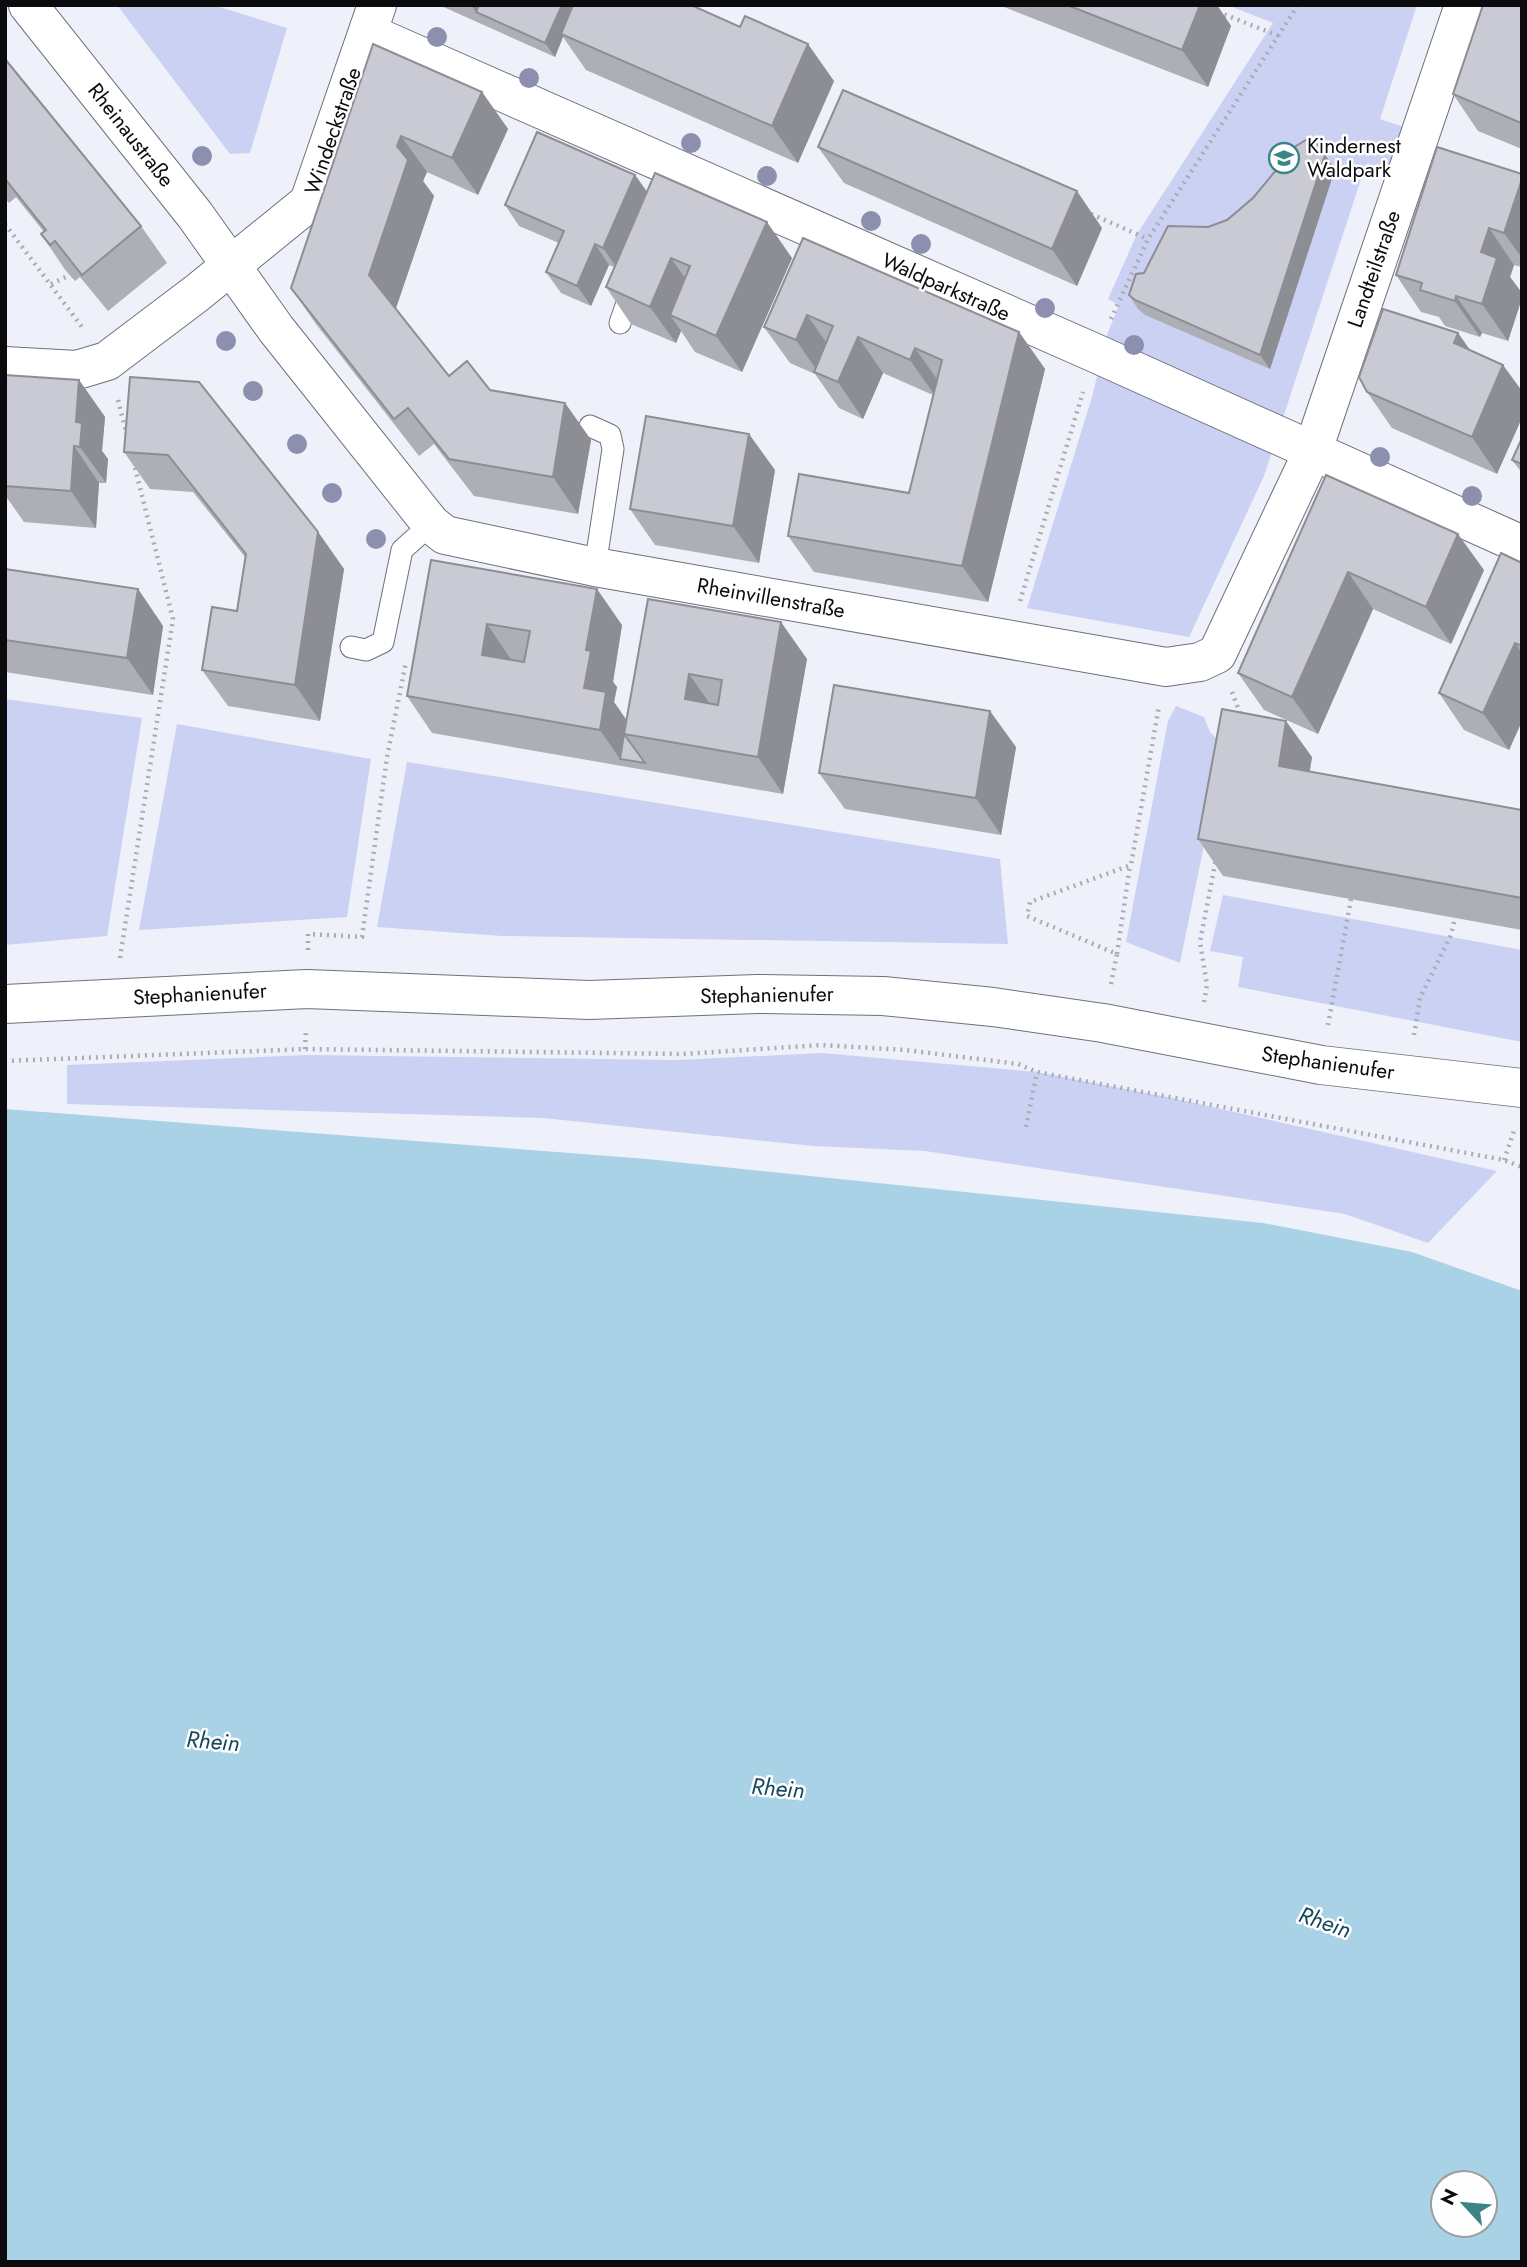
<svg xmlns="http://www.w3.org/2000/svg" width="1527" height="2267" viewBox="0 0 1527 2267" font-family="Jost,sans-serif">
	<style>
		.green { fill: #cbd1f3 }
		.water { fill: #a9d2e6; fill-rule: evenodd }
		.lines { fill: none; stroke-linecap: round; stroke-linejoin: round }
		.lane-casing { stroke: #6f717a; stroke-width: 23 }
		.street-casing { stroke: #6f717a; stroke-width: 40 }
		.path { stroke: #aaabb3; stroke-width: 4.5; stroke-dasharray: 2 5; stroke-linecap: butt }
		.lane { stroke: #fff; stroke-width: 21 }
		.street { stroke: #fff; stroke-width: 38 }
		.tree { fill: #8c8fae }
		.wall { fill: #adaeb6 }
		.shaded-wall { fill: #8d8d94 }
		.building { fill: #c9cad4; stroke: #8d8d94; stroke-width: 2; fill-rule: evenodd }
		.labels { text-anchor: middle; stroke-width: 5; stroke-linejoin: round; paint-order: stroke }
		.street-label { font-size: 21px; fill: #0b0b0e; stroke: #fefefe }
		.poi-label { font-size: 21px; fill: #0b0b0e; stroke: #fefefe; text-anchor: start }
		.water-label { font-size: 23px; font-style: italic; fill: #13485d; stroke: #fefefe }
	</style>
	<rect width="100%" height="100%" fill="#eef0fa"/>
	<!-- green -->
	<g class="green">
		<path d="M117,5H213L287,28L250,153L230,154Z"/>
		<path d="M1227,5H1417L1380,119L1404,127L1390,170L1366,164L1264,476L1189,637L1027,608L1092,397L1108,332L1119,305L1108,299L1137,234L1273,23Z"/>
		<path d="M5,699L142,718L107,936L5,945Z"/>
		<path d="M1176,706L1204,717L1210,732L1224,746L1180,963L1126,942L1168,721Z"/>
		<path d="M177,724L371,759L347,917L139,930Z"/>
		<path d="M407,762L1000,859L1008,944L502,936L377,927Z"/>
		<path d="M1223,895L1522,950V1042L1238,987L1243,957L1210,951Z"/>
		<path d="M822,1053L1037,1072L1172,1098L1497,1171L1428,1243L1345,1214L925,1151L813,1146L543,1118L67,1104V1065L307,1055L678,1060Z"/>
	</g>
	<!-- water -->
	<path class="water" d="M5,1109L647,1159L1263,1223L1412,1252L1522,1291V2262H5ZM1443,2183H1485V2225H1443Z"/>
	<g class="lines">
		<!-- lane casing -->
		<g class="lane-casing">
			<g id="lane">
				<path d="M620,323L633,286"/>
				<path d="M590,426L610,435L613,449L595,567"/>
				<path d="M351,647L366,650L383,642L402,550L431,524"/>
			</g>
		</g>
		<!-- street casing -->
		<g class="street-casing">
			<g id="street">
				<path d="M28,5L195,215L276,329L431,524L445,535L595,567L1166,667L1200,662L1217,654L1312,453L1464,5"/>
				<path d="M368,33L1095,353L1522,545"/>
				<path d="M5,366L77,370L107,361L197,293L309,202L377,5"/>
				<path d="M5,1004L307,989L589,1000L757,994L883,996L993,1007L1103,1023L1321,1065L1522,1088"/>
			</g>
		</g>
		<!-- path -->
		<g class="path">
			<path d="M1218,12L1279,36"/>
			<path d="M1091,214L1148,239"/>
			<path d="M5,224L82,327"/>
			<path d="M51,284L70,275"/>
			<path d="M1111,319L1148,239L1298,5"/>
			<path d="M118,400L127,436"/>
			<path d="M1020,601L1083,392"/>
			<path d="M1232,692L1241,716"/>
			<path d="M308,950V934L362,937L387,757L406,662"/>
			<path d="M1117,954L1130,865"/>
			<path d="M120,958L173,619L134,464"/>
			<path d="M1111,984L1117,954L1027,916L1030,902L1131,865L1159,706"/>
			<path d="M1204,1002L1207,985L1200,942L1216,859"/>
			<path d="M1328,1025L1351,899"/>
			<path d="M1414,1035L1420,998L1451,935L1455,918"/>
			<path d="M305,1049L306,1029"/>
			<path d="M5,1061L307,1049L683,1054L821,1045L906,1050L1018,1064L1037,1072L1504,1160L1522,1167"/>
			<path d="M1026,1127L1037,1072"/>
			<path d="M1504,1160L1515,1128"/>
		</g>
		<!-- lane -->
		<use href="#lane" class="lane"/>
		<!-- street -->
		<use href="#street" class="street"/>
	</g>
	<!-- trees -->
	<g class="tree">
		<circle cx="437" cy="37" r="10"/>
		<circle cx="529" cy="78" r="10"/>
		<circle cx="691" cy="143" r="10"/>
		<circle cx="202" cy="156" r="10"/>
		<circle cx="767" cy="176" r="10"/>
		<circle cx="871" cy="221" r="10"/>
		<circle cx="921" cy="244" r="10"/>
		<circle cx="1045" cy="308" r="10"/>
		<circle cx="226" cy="341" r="10"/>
		<circle cx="1134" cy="345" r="10"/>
		<circle cx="253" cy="391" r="10"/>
		<circle cx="297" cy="444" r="10"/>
		<circle cx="1380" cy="457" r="10"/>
		<circle cx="332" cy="493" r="10"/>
		<circle cx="1472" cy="496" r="10"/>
		<circle cx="376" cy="539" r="10"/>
	</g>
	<!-- wall -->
	<g class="wall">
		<path d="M439,5H691L834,81L798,163L586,70L563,37L555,57Z"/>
		<path d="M999,5H1217L1231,26L1208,87Z"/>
		<path d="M1522,5V149L1478,131L1453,94Z"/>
		<path d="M373,44L482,92L508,129L478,195L427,172L423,181L434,196L396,308L449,376L490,390L565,403L591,440L578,514L474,496L434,444L419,456L316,324L291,288Z"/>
		<path d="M5,59L141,226L167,263L108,311L80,277L75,281L66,271L41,234L44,232L16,197L9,203L5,198Z"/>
		<path d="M1315,140L1335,169L1270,369L1145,315L1138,309L1129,295L1144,273L1208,227L1227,220Z"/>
		<path d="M818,147L1102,228L1077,286L844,183Z"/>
		<path d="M1522,174V267L1514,265L1510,277L1522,293V298L1508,341L1482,333L1480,337L1445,326L1439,317L1421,312L1396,275Z"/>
		<path d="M635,175L647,192L792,258L742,372L695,352L681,331L676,343L631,324L606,287L614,267L609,265L591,306L561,293L546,272L559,243L519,226L505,205Z"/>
		<path d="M803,238L1019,332L1045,369L988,602L814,572L788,536L909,493L933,395L883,373L863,419L839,408L815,374L790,363L764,327Z"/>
		<path d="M1458,333L1470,350L1497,474L1392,428L1367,392Z"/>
		<path d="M5,375L79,380L105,417L102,451L108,459L106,483H99L96,528L24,522L5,495Z"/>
		<path d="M130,377L318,532L344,569L320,721L228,706L202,670L237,611L245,557L193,492L150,489L124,452Z"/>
		<path d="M1522,438V473L1512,460Z"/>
		<path d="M775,470L759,563L655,545L630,509Z"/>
		<path d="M1326,475L1484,570L1451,644L1373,609L1318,734L1264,710L1238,673Z"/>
		<path d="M431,560L622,625L613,682L617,687L614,702L627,721L648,599L807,659L783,794L432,733L407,696Z"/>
		<path d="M1522,563V721L1509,750L1464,730L1439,693Z"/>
		<path d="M5,569L138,589L163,626L153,695L5,672Z"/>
		<path d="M1016,747L1001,835L845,809L819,773Z"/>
		<path d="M1312,757L1310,771L1522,810V930L1223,876L1198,839Z"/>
	</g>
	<!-- shaded-wall -->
	<g class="shaded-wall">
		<path d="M471,5H495L476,12Z"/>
		<path d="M562,5H578L561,34L563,37L555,57L545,43Z"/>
		<path d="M1200,5H1217L1231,26L1208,87L1182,50Z"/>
		<path d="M808,44L834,81L798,163L772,126Z"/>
		<path d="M482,92L508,129L478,195L452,158Z"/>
		<path d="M401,136L427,172L423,181L434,196L395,311L369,275L397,146Z"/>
		<path d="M1325,155L1335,169L1270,369L1260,355Z"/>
		<path d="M635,175L650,196L618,269L603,248Z"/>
		<path d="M1522,179V258L1504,233Z"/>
		<path d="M1077,191L1102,228L1077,286L1052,249Z"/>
		<path d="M767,222L792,258L742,372L716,336Z"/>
		<path d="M1489,228L1514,265L1510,277L1522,293V298L1508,341L1482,304L1481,252Z"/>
		<path d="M595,244L609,265L591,306L577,286Z"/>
		<path d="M671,258L696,294L670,315L681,331L676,343L650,307Z"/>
		<path d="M1456,296L1482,333L1480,337L1455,301Z"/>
		<path d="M807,315L833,352L820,375L796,340Z"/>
		<path d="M1019,332L1045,369L988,602L962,566Z"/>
		<path d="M1458,333L1484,370L1454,343Z"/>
		<path d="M858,337L883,373L863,419L838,382Z"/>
		<path d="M915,348L941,385L936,397L910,360Z"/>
		<path d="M1503,365L1522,391V418L1497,474L1472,437Z"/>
		<path d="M79,380L105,417L102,451L108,459L106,483L80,447L76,422Z"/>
		<path d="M565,403L591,440L578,514L553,477Z"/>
		<path d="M749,434L775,470L759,563L733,526Z"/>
		<path d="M74,446L99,483L96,528L71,491Z"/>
		<path d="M318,532L344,569L320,721L295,685Z"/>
		<path d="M1458,534L1484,570L1451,644L1426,607Z"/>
		<path d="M1348,572L1373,609L1318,734L1292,697Z"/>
		<path d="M138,589L163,626L153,695L127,658Z"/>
		<path d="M597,589L622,625L613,682L617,687L614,702L632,728L624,734L620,759L600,730L584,688L586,650Z"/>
		<path d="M781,622L807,659L783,794L758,757Z"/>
		<path d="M487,624L512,661L482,655Z"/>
		<path d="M1515,643L1522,653V721L1509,750L1483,713Z"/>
		<path d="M689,674L715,711L685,699Z"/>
		<path d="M990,711L1016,747L1001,835L976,798Z"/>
		<path d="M1286,721L1312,757L1304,802L1279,766Z"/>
	</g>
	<!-- building -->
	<g class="building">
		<path d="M479,5H562L545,43L476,12Z"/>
		<path d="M573,5H691L740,27L745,16L808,44L772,126L561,34Z"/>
		<path d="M1067,5H1200L1182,50Z"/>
		<path d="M1483,5H1522L1521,123L1453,94Z"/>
		<path d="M373,44L482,92L452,158L401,136L397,146L408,160L369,275L449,376L467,361L490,390L565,403L553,477L449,459L408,408L394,419L291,288Z"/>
		<path d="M5,59L141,226L82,275L55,241L50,245L41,234L46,230L5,179Z"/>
		<path d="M843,90L1077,191L1052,249L818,147Z"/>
		<path d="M537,132L635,175L603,248L595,244L577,286L546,272L564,231L505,205Z"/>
		<path d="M1306,140H1315L1325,155L1260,355L1135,300L1129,295L1136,274L1144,273L1168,226L1208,227L1227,220L1253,198L1296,146Z"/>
		<path d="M1437,147L1522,174V179L1504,233L1489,228L1481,252L1497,258L1482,304L1456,296L1455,301L1420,290L1422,283L1396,275Z"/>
		<path d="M655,173L767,222L716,336L670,315L690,266L671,258L650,307L606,287Z"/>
		<path d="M803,238L1019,332L962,566L788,536L799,474L909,493L942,360L915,348L910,360L858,337L838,382L814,372L833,326L807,315L796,340L764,327Z"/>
		<path d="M1383,309L1458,333L1454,343L1503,365L1472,437L1367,392L1359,377Z"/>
		<path d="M5,375L79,380L76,422L82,423L80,447L74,446L71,491L5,486Z"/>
		<path d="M130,377L199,382L318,532L295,685L202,670L212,607L237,611L246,554L168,455L124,452Z"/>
		<path d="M646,416L749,434L733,526L630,509Z"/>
		<path d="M1522,438V464L1512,460Z"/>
		<path d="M1326,475L1458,534L1426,607L1348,572L1292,697L1238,673Z"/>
		<path d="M1501,553L1522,563V646L1515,643L1483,713L1439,693Z"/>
		<path d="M431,560L597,589L586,650L591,651L584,688L606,692L600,730L407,696ZM487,624L530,631L524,662L482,655Z"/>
		<path d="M5,569L138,589L127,658L5,640Z"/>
		<path d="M648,599L781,622L758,757L624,734ZM689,674L722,680L718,705L685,699Z"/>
		<path d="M834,685L990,711L976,798L819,773Z"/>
		<path d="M1222,709L1286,721L1279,766L1522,810V898L1198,839Z"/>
		<path d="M624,734L645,763L620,759Z"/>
	</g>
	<!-- icons -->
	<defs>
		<g id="school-ring" transform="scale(1.575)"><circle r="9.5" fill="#fefefe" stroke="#3d8585" stroke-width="1.5"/><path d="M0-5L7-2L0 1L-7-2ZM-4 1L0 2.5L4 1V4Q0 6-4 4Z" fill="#3d8585"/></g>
	</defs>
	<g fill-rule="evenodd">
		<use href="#school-ring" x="1284" y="158"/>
	</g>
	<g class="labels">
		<!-- street labels -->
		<g class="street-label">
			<text transform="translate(333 131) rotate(-71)" y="7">Windeckstraße</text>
			<text transform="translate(131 135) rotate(52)" y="7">Rheinaustraße</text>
			<text transform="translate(1374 269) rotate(-71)" y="7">Landteilstraße</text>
			<text transform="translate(946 287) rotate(24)" y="7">Waldparkstraße</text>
			<text transform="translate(771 598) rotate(10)" y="7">Rheinvillenstraße</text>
			<text transform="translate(200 994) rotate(-3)" y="7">Stephanienufer</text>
			<text transform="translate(767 995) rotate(-1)" y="7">Stephanienufer</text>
			<text transform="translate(1328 1063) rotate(8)" y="7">Stephanienufer</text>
		</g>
		<!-- poi labels -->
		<g class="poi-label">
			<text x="1307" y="153">Kindernest<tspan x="1307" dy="24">Waldpark</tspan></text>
		</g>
		<!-- water labels -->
		<g class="water-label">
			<text transform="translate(213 1741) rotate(5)" y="8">Rhein</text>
			<text transform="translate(778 1788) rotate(5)" y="8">Rhein</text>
			<text transform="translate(1325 1922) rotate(19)" y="8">Rhein</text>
		</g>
	</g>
	<!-- border -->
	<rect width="1527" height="2267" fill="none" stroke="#0b0b0e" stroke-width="14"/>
	<!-- north arrow -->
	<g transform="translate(1464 2204) rotate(296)"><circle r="33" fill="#fefefe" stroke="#9d9d9e" stroke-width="2"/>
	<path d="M0-5L12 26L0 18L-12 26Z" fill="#3d8585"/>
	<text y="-10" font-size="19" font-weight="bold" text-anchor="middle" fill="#0b0b0e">N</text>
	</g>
</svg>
